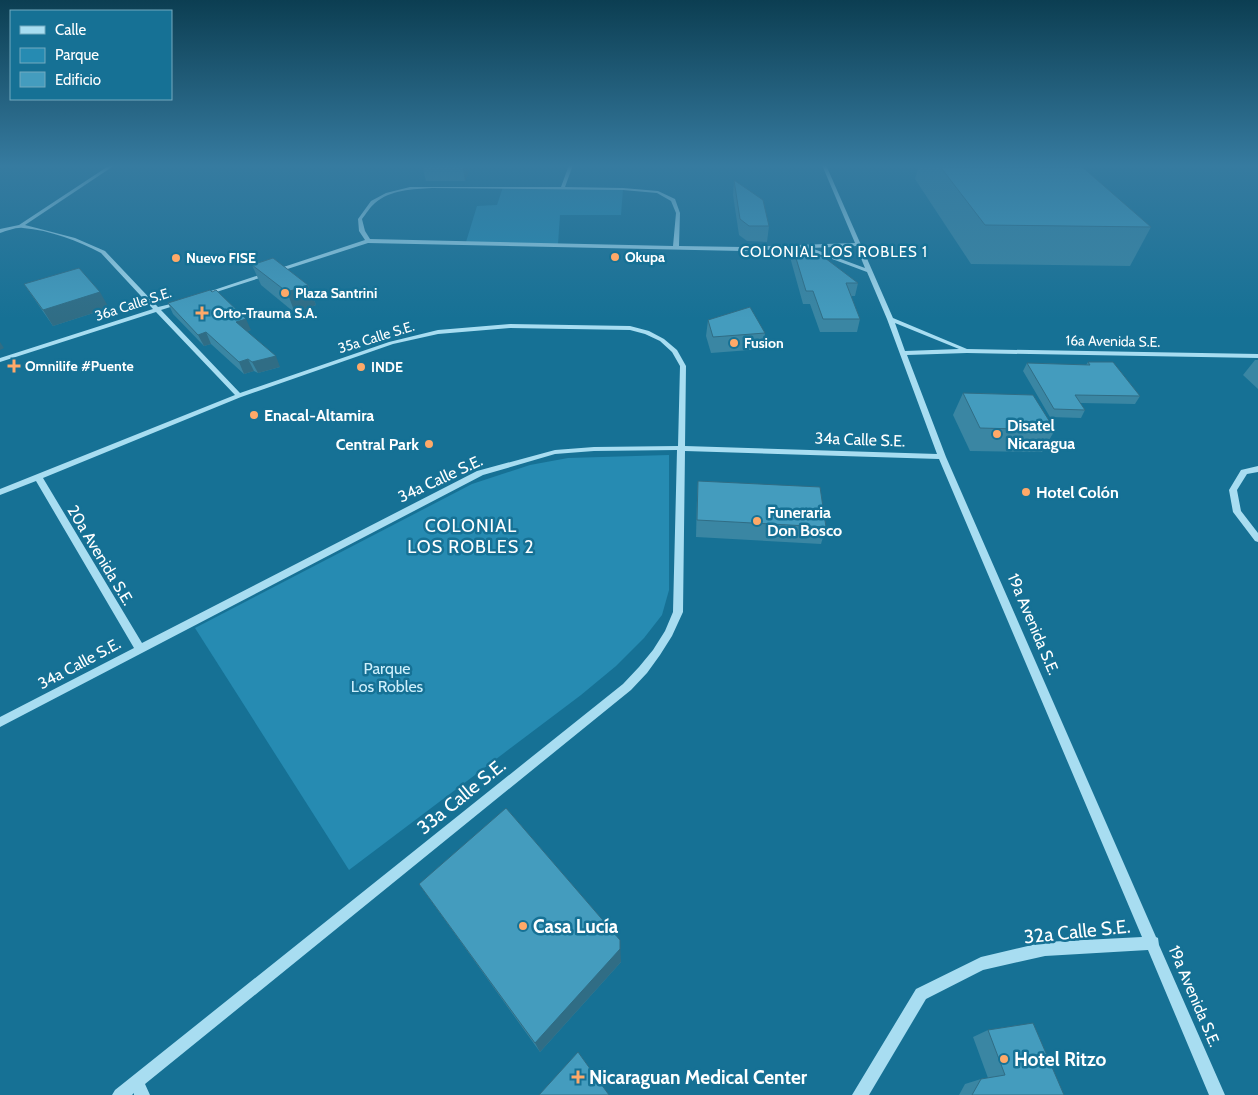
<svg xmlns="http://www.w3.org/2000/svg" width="1258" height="1095" viewBox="0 0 1258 1095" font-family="Cabin,sans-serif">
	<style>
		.green { fill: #268bb2 }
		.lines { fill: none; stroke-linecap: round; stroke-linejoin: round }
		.minor { fill: #a8ddf1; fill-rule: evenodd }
		.wall { fill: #3a86a3 }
		.shaded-wall { fill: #306d85 }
		.building { fill: #449cbe; stroke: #306d85 }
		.poi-dot { fill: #ffa968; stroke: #167195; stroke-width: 2 }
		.labels { text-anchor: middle; stroke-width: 5; stroke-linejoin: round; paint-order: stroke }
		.far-poi-label { font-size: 14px; font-weight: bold; fill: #fff; stroke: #167195; text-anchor: start }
		.far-street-label { font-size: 14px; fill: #fff; stroke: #167195 }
		.far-neighbourhood-label { font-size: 15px; letter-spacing: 1px; fill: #fff; stroke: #167195 }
		.poi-label { font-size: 16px; font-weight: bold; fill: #fff; stroke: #167195; text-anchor: start }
		.street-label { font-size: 16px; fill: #fff; stroke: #167195 }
		.park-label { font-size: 16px; fill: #cff0fc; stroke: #167195 }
		.neighbourhood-label { font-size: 18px; letter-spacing: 1px; fill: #fff; stroke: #167195 }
		.near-street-label { font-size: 19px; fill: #fff; stroke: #167195 }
		.near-poi-label { font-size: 19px; font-weight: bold; fill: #fff; stroke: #167195; text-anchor: start }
	</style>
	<rect width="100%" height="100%" fill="#167195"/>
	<!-- green -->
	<g class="green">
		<path d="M503,187L623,189L621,215H560L558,244L466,242L477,206L497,205Z"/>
		<path d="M669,455V590L662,615L644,638L616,666L581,695L349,870L195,628L472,484L530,465L568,458Z"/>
	</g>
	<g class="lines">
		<!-- minor -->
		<g class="minor">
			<path d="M110,165H115L25,225L75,238L105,251L158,307L183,301V303L161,310L240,393L389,342L438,330L510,324L630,326L649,331L664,339L677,350L686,366L685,446L937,454L887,319L867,272L808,250L807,249L809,248L742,251L368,243L207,295L202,294L365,240L359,231L358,219L371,201L386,193L410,187H561L569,165H573L565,187L623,188L658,191L675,199L680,213L679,246L742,247L855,243L822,165H826L893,318L967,349L1258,354V358L967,353L907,355L946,457L1156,937L1158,938L1159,945L1225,1095H1209L1148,950L1045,956L983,970L926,999L869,1095H852L916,989L981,957L1045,942L1142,937L939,459L685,451L683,612L672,636L660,655L647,673L631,690L145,1084L150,1095H134V1093L132,1095H112L115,1090L623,684L639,667L653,650L665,631L673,612L677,450L594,451L555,454L483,475L0,727V717L134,648L36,481L0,495V489L235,395L156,312L0,362V358L153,309L101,253C78,241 50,230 23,228C16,227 7,231 0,233V229L19,225ZM432,188L623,190L657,193L671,201L676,213L673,246L370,239L365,231L362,219C366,214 370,207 375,203C390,190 413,189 432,188ZM856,246L865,268L811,248ZM895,323L959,349L905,351ZM510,328L630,330L645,334L660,341L672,352L680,366L678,446L594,447L555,450L477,471L142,643L43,478L241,397L393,344L438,334Z"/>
			<path d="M1258,466V472L1247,474L1237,490L1241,511L1258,533V542L1255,541L1233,512L1229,490L1241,470Z"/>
		</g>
	</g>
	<!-- wall -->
	<g class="wall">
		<path d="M426,165H472L465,181H426L423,169Z"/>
		<path d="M919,165H1080L1151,227L1130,266L971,264L915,179Z"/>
		<path d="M734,180L769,226L767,242L747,241L739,235L733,195Z"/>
		<path d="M792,245L858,283L855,296H851L860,319L857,332H820L810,304H803L790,257Z"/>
		<path d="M252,265L308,285L316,305L295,313L261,285Z"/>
		<path d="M24,284L109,308L53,326Z"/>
		<path d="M168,303L251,330L247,331L280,367L258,373L254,371L244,374L211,344L204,346L173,314Z"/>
		<path d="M708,320L765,333L763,349L711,353L706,336Z"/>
		<path d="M1255,360H1258V389L1243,375Z"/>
		<path d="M1088,362L1140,396L1135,404L1080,403L1085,410L1081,418L1050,417L1023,371L1027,363L1086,365Z"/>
		<path d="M963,393L1055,430L1042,452L970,451L953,415Z"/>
		<path d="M698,481L826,527L821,544L696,537L697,498Z"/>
		<path d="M419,884L621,962L540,1052Z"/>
		<path d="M988,1030L1064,1095H959L965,1084L981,1079L988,1078L973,1037Z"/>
	</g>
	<!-- shaded-wall -->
	<g class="shaded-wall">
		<path d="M465,165H472L465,181L463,169Z"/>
		<path d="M308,285L316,305L295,313L287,292Z"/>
		<path d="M100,292L109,308L53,326L43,310Z"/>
		<path d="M246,319L251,330L241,333L236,322Z"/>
		<path d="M206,332L211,344L204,346L198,335Z"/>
		<path d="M0,342L4,348L0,350Z"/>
		<path d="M276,356L280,367L258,373L252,362Z"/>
		<path d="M248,359L254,371L244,374L239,362Z"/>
		<path d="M620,940L621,962L540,1052L535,1043Z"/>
	</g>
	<!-- building -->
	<g class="building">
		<path d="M426,165H465L463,169H423Z"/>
		<path d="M939,165H1080L1151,227L985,225Z"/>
		<path d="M734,180L763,200L769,226H749L740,219Z"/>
		<path d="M792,245L825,258L858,283H846L860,319H823L813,291H806Z"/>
		<path d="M273,258L308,285L287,292L252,265Z"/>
		<path d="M79,268L100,292L43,310L24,284Z"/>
		<path d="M210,290L212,292L216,290L246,319L236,322L276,356L252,362L248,359L239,362L206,332L198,335L168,303Z"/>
		<path d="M750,307L765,333L713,337L708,320Z"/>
		<path d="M1088,362H1113L1140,396L1075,395L1085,410L1054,409L1027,363L1090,365Z"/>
		<path d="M963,393L1033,395L1055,430L980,428Z"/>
		<path d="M698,481L820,487L826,527L697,520Z"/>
		<path d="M506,808L620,940V949L535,1043L419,884Z"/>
		<path d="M1033,1023L1064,1095H972L981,1079L1005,1075L988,1030Z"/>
		<path d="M578,1052L609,1095H539Z"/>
	</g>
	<!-- sky -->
	<linearGradient id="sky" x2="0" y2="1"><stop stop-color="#0c3e52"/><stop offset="0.52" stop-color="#367ba0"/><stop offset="1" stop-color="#367ba0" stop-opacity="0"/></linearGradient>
	<rect width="1258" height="319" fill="url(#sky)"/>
	<!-- markers -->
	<g class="poi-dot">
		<circle cx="615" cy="257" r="5"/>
		<circle cx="176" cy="258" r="5"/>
		<circle cx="285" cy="293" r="5"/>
		<path d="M199.5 305.5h5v5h5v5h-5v5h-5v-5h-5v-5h5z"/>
		<circle cx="734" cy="343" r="5"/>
		<path d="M11.5 358.5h5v5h5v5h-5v5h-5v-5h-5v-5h5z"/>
		<circle cx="361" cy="367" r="5"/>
		<circle cx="254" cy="415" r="5"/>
		<circle cx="997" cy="434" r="5"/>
		<circle cx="429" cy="444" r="5"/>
		<circle cx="1026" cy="492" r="5"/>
		<circle cx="757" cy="521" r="5"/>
		<circle cx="523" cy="926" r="5"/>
		<circle cx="1004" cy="1059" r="5"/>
		<path d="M575.5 1069.5h5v5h5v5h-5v5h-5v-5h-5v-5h5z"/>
	</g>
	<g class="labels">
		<!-- far-poi labels -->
		<g class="far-poi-label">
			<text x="625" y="262">Okupa</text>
			<text x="186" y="263">Nuevo FISE</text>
			<text x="295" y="298">Plaza Santrini</text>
			<text x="213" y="318">Orto-Trauma S.A.</text>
			<text x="744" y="348">Fusion</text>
			<text x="25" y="371">Omnilife #Puente</text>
			<text x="371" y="372">INDE</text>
		</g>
		<!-- far-street labels -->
		<g class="far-street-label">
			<text transform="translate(133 304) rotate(-18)" y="5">36a Calle S.E.</text>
			<text transform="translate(376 337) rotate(-17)" y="5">35a Calle S.E.</text>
			<text transform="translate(1113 341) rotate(1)" y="5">16a Avenida S.E.</text>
		</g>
		<!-- far-neighbourhood labels -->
		<g class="far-neighbourhood-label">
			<text x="834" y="257">COLONIAL LOS ROBLES 1</text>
		</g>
		<!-- poi labels -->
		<g class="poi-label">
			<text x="264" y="421">Enacal-Altamira</text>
			<text x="1007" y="431">Disatel<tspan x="1007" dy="18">Nicaragua</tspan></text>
			<text x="419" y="450" text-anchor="end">Central Park</text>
			<text x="1036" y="498">Hotel Colón</text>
			<text x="767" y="518">Funeraria<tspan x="767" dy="18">Don Bosco</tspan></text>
		</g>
		<!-- street labels -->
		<g class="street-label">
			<text transform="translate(860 439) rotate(2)" y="6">34a Calle S.E.</text>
			<text transform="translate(440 478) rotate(-25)" y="6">34a Calle S.E.</text>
			<text transform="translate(101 555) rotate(59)" y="6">20a Avenida S.E.</text>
			<text transform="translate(1034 624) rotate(67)" y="6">19a Avenida S.E.</text>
			<text transform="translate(79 663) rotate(-28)" y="6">34a Calle S.E.</text>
			<text transform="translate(1195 996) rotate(67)" y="6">19a Avenida S.E.</text>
		</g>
		<!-- park labels -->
		<g class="park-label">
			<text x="387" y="674">Parque<tspan x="387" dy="18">Los Robles</tspan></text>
		</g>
		<!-- neighbourhood labels -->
		<g class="neighbourhood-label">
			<text x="471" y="532">COLONIAL<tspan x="471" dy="21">LOS ROBLES 2</tspan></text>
		</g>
		<!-- near-street labels -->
		<g class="near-street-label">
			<text transform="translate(461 796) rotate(-39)" y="7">33a Calle S.E.</text>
			<text transform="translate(1077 931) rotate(-6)" y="7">32a Calle S.E.</text>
		</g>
		<!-- near-poi labels -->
		<g class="near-poi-label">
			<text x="533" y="933">Casa Lucía</text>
			<text x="1014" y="1066">Hotel Ritzo</text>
			<text x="589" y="1084">Nicaraguan Medical Center</text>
		</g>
	</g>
	<!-- legend -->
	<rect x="10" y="10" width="162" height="90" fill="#167195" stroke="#73aabf"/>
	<rect x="20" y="26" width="25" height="8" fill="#a8ddf1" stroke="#73aabf"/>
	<text x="55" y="35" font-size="15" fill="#ffffff">Calle</text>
	<rect x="20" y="48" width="25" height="15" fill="#268bb2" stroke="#73aabf"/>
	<text x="55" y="60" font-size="15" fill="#ffffff">Parque</text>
	<rect x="20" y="72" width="25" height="15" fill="#449cbe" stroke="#73aabf"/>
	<text x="55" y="85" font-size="15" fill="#ffffff">Edificio</text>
</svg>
